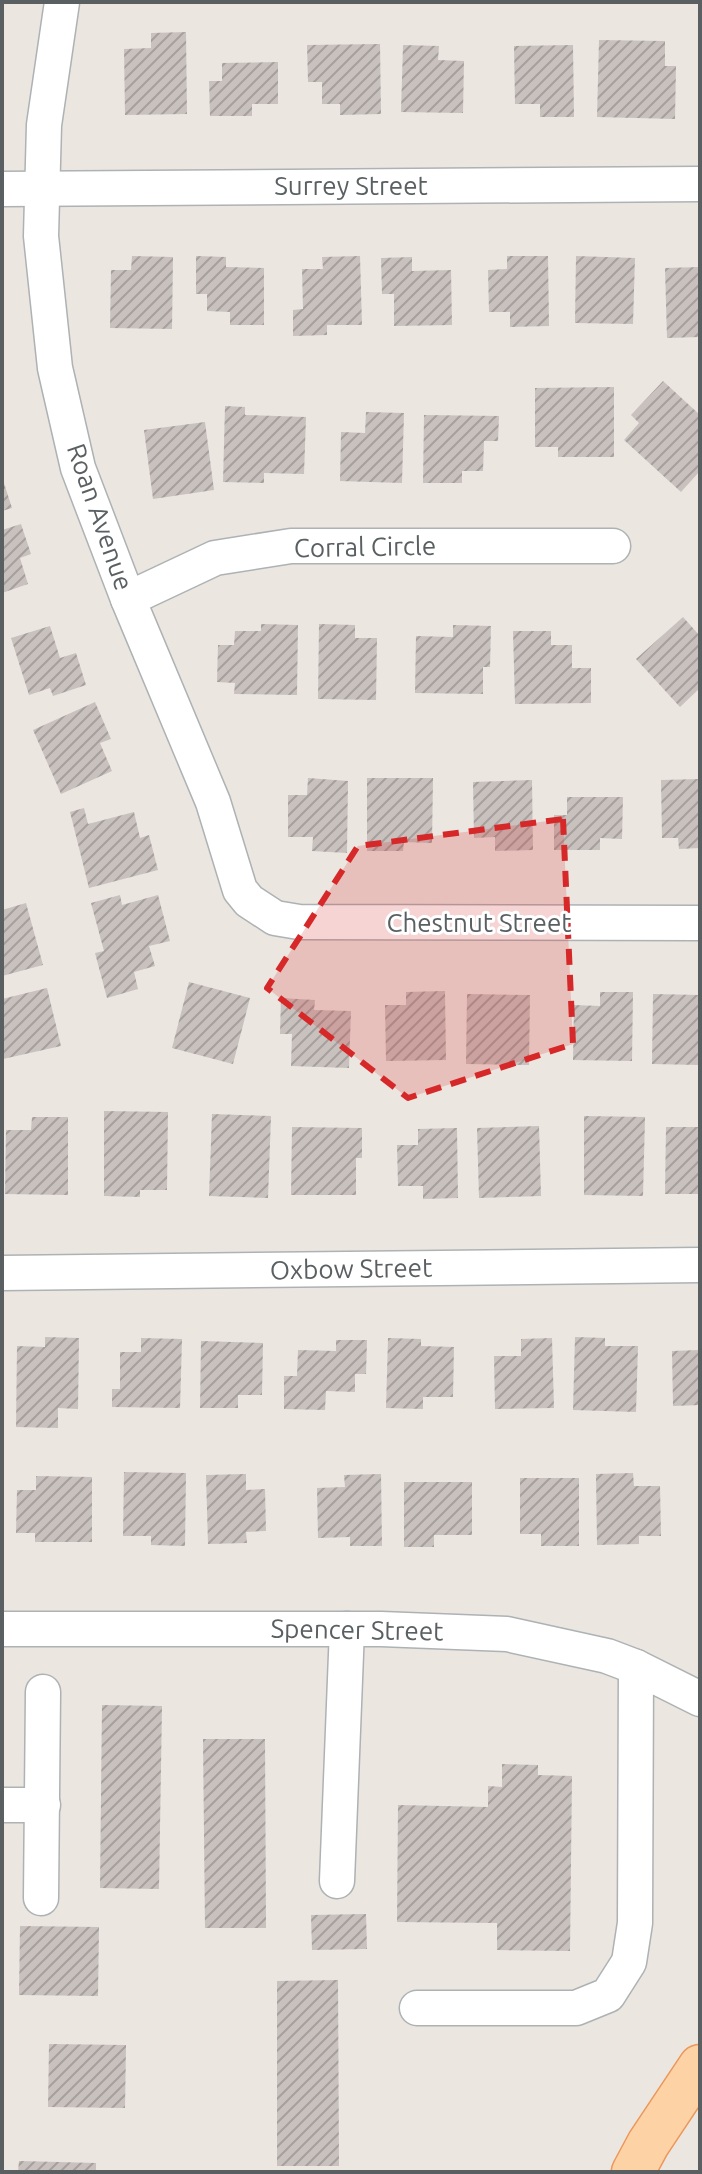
<svg xmlns="http://www.w3.org/2000/svg" width="702" height="2174" viewBox="0 0 702 2174" font-family="Ubuntu,sans-serif">
	<style>
		.building { fill: url(#building-hatch) }
		.lines { fill: none; stroke-linecap: round; stroke-linejoin: round }
		.minor-casing { stroke: #adb2b4; stroke-width: 37 }
		.major-casing { stroke: #ed9659; stroke-width: 45 }
		.minor { stroke: #fff; stroke-width: 34 }
		.major { stroke: #fdd3a6; stroke-width: 42 }
		.marked { fill: #d62828; fill-opacity: 0.2; stroke: #d62828; stroke-width: 6; stroke-dasharray: 16 10; stroke-linejoin: round }
		.labels { text-anchor: middle; stroke-width: 6; stroke-linejoin: round; paint-order: stroke }
		.street-label { font-size: 26px; fill: #5a6062; stroke: #fff }
	</style>
	<defs>
		<pattern id="building-hatch" width="6" height="6" patternUnits="userSpaceOnUse" patternTransform="scale(2)"><rect width="6" height="6" fill="#c8c1be"/><path d="M-1 1l2-2M0 6l6-6M5 7l2-2" fill="none" stroke="#a5a09e"/></pattern>
	</defs>
	<rect width="100%" height="100%" fill="#ece6e1"/>
	<!-- building -->
	<g class="building">
		<path d="M186,32L187,114L125,115L124,49L151,48V33Z"/>
		<path d="M599,40L665,41V66H676L675,119L597,117Z"/>
		<path d="M380,44L381,114L340,115V104H322V82H308L307,45Z"/>
		<path d="M403,45L439,46L438,60L464,61L463,113L401,112Z"/>
		<path d="M573,45L574,117H540V104H515L514,46Z"/>
		<path d="M278,62V104H252V116H210L209,81H222V63Z"/>
		<path d="M132,256L173,257L172,329L110,328L111,270H131Z"/>
		<path d="M196,256L226,257V267L264,268V325H230V312L207,311V294H196Z"/>
		<path d="M360,256L362,325H327V335L293,336V310L303,309L302,269H323L322,257Z"/>
		<path d="M507,256H548L549,326L510,327V312H489L488,270L507,269Z"/>
		<path d="M576,256L635,258L633,324L575,323Z"/>
		<path d="M412,257V271L451,270L452,325L394,326V294H382L381,258Z"/>
		<path d="M700,267V337L667,338L665,268Z"/>
		<path d="M663,381L700,415V471L681,492L624,440L639,423L631,415Z"/>
		<path d="M614,387V457H558V447H535V388Z"/>
		<path d="M225,406L245,407V415L306,417L304,474L264,473V483L223,482Z"/>
		<path d="M366,412L404,413L402,483L340,481L341,432L365,433Z"/>
		<path d="M424,415L499,416L498,441H484L483,471H462V483H423Z"/>
		<path d="M205,422L214,490L153,499L144,430Z"/>
		<path d="M2,477L12,508L2,511Z"/>
		<path d="M21,524L31,554L20,558L28,584L2,593V530Z"/>
		<path d="M683,617L700,636V688L680,707L636,659Z"/>
		<path d="M261,624L298,625L297,695L234,694L235,683L217,682L218,645H234L235,631H261Z"/>
		<path d="M319,624L355,625V638H377L376,700L318,699Z"/>
		<path d="M453,625L491,626L490,667H483V694L415,693L416,636L453,637Z"/>
		<path d="M50,626L60,658L76,653L86,685L53,696L50,688L29,695L11,638Z"/>
		<path d="M513,631H551V645H572V668H591V703L515,704Z"/>
		<path d="M95,702L111,739L100,743L112,771L61,794L33,730Z"/>
		<path d="M308,778L348,781L347,853L312,851L313,837H288V795H307Z"/>
		<path d="M367,778H433L432,843L404,842L403,851H367Z"/>
		<path d="M700,779V848L679,849L678,838H662L661,780Z"/>
		<path d="M532,780L533,850L495,851V837L474,838L473,782Z"/>
		<path d="M567,797H623L622,839L600,838V850H554V815H567Z"/>
		<path d="M84,808L88,824L134,812L140,838L149,835L158,870L89,888L70,812Z"/>
		<path d="M120,895L122,905L158,895L170,941L149,946L155,966L134,972L138,989L107,998L95,953L104,951L91,903Z"/>
		<path d="M26,903L43,965L2,976V910Z"/>
		<path d="M189,982L250,998L233,1064L172,1048Z"/>
		<path d="M47,988L61,1046L3,1059L2,999Z"/>
		<path d="M445,991L446,1060L386,1061L385,1005H406V992Z"/>
		<path d="M600,992H633L632,1061L573,1060L574,1005L600,1006Z"/>
		<path d="M467,994L530,995L529,1065L466,1064Z"/>
		<path d="M653,994L700,995V1065L652,1064Z"/>
		<path d="M281,998L315,1000L314,1010L351,1011L349,1068L291,1066L292,1034H280Z"/>
		<path d="M104,1111L168,1112L167,1190H140V1197L104,1196Z"/>
		<path d="M212,1114L271,1116L268,1198L209,1196Z"/>
		<path d="M584,1116L645,1117L643,1196L584,1195Z"/>
		<path d="M32,1117H68V1195L5,1194L6,1130H31Z"/>
		<path d="M539,1126L541,1196L479,1198L477,1128Z"/>
		<path d="M292,1127L362,1128V1158H356V1195H291Z"/>
		<path d="M666,1127H700V1194H665Z"/>
		<path d="M457,1128L458,1198L423,1199V1186H398L397,1145H418V1129Z"/>
		<path d="M45,1337L79,1338L78,1409L58,1408V1428L16,1427L17,1346L45,1347Z"/>
		<path d="M575,1337L605,1338V1346H638L636,1412L573,1410Z"/>
		<path d="M141,1338L182,1339L180,1408L112,1407V1389H120V1352H141Z"/>
		<path d="M388,1338L421,1339V1346L454,1347L453,1397H423V1409L386,1408Z"/>
		<path d="M552,1338L554,1408L495,1409L494,1356H521V1339Z"/>
		<path d="M336,1340H367L366,1374H355V1392L326,1391L325,1410L284,1409V1376H297L298,1350L336,1351Z"/>
		<path d="M201,1341L263,1343L262,1395H238V1408H200Z"/>
		<path d="M700,1350V1405L673,1406L672,1351Z"/>
		<path d="M124,1472L186,1473L185,1546L151,1545V1536H123Z"/>
		<path d="M633,1473L634,1486H660L661,1536H639V1544L597,1545L596,1474Z"/>
		<path d="M246,1474V1490L265,1489L266,1531L246,1532L247,1543L208,1544L206,1475Z"/>
		<path d="M381,1474L382,1546H350V1537L318,1538L317,1488L345,1487L344,1475Z"/>
		<path d="M36,1476L92,1477V1542H35V1533H16L17,1490H36Z"/>
		<path d="M520,1478H579V1546H541V1534H520Z"/>
		<path d="M404,1482H472V1535H434V1547H404Z"/>
		<path d="M102,1705L162,1706L159,1889L100,1888Z"/>
		<path d="M203,1739H265L266,1928H205Z"/>
		<path d="M502,1764L538,1765V1775L572,1776L570,1951L497,1950V1923L397,1922L398,1805L488,1807V1786L502,1787Z"/>
		<path d="M366,1914L367,1949L312,1950L311,1915Z"/>
		<path d="M20,1926L99,1927L98,1996L19,1995Z"/>
		<path d="M338,1980L339,2166H277V1981Z"/>
		<path d="M49,2044L126,2045L125,2108L48,2107Z"/>
		<path d="M19,2161L96,2163V2172H18Z"/>
	</g>
	<g class="lines">
		<!-- minor casing -->
		<g class="minor-casing">
			<g id="minor">
				<path d="M62,2L44,125L41,236L55,368L78,468L128,599L213,802L240,890L249,901L275,918L299,922L700,923"/>
				<path d="M2,189L700,184"/>
				<path d="M128,599L215,558L291,546H613"/>
				<path d="M2,1273L700,1265"/>
				<path d="M2,1629H381L507,1634L607,1656L636,1667L700,1699"/>
				<path d="M2,1805H43"/>
				<path d="M337,1881L347,1629"/>
				<path d="M41,1898L43,1692"/>
				<path d="M417,2008H576L608,1995L629,1962L635,1923L636,1667"/>
			</g>
		</g>
		<!-- major casing -->
		<g class="major-casing">
			<path id="major" d="M633,2172L648,2144L700,2066"/>
		</g>
		<!-- minor -->
		<use href="#minor" class="minor"/>
		<!-- major -->
		<use href="#major" class="major"/>
	</g>
	<!-- marked area -->
	<path class="marked" d="M563,819L573,1044L408,1098L267,988L358,846Z"/>
	<g class="labels">
		<!-- street labels -->
		<g class="street-label">
			<text x="351" y="195">Surrey Street</text>
			<text transform="translate(100 517) rotate(71)" y="9">Roan Avenue</text>
			<text transform="translate(365 547) rotate(-1)" y="9">Corral Circle</text>
			<text x="479" y="932">Chestnut Street</text>
			<text transform="translate(351 1269) rotate(-1)" y="9">Oxbow Street</text>
			<text transform="translate(357 1630) rotate(1)" y="9">Spencer Street</text>
		</g>
	</g>
	<!-- border -->
	<rect width="702" height="2174" fill="none" stroke="#5a6062" stroke-width="8"/>
</svg>
